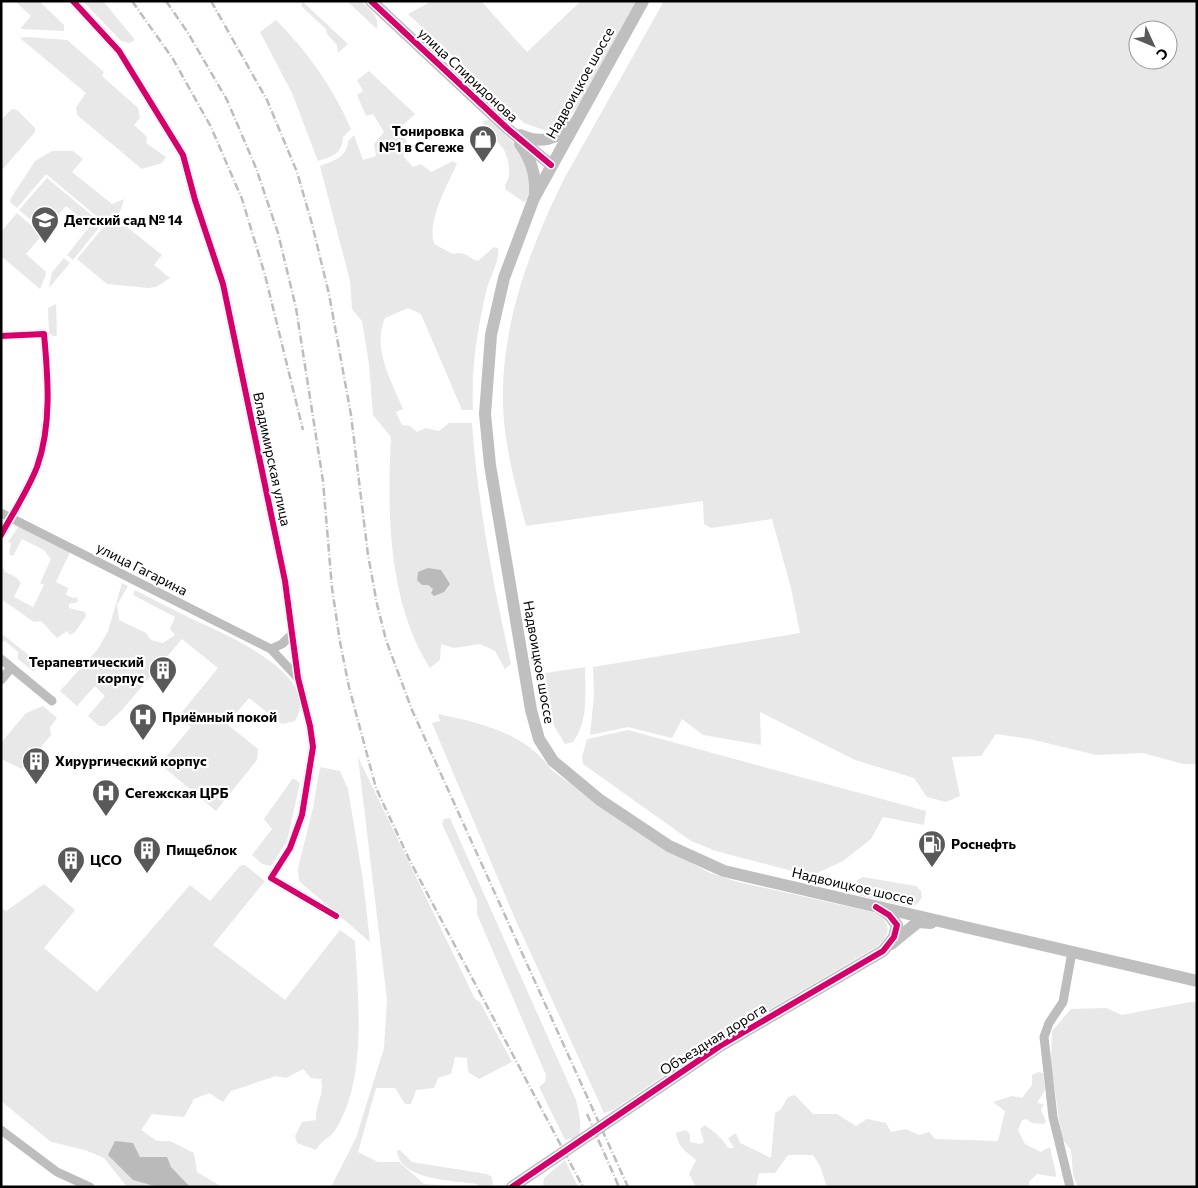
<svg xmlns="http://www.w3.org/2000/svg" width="1198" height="1188" viewBox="0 0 1198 1188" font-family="Commissioner,sans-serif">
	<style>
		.green { fill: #e8e8e8; fill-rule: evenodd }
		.water { fill: #bababa }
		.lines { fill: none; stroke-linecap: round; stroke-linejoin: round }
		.street { stroke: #bdbdbd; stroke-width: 9 }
		.secondary { stroke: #bfbfbf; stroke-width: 12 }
		.rail { stroke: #bdbdbd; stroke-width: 2.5; stroke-dasharray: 8 2.5 1 2.5; stroke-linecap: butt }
		.cycleway-casing { stroke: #fff; stroke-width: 9 }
		.cycleway { stroke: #d6006c; stroke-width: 6 }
		.labels { text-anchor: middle; stroke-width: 4.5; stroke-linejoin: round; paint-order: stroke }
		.street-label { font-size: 14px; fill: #000; stroke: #fff }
		.poi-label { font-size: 14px; font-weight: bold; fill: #000; stroke: #fff; text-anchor: start }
	</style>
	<rect width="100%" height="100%" fill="#fff"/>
	<!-- green -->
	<g class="green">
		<path d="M15,1H39L64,25V31L20,29L31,16Z"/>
		<path d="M83,1H103L135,40L130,43L121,41Z"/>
		<path d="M347,1H361C369,9 380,16 377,29Z"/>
		<path d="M432,1H481L527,52L581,1H636C617,36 584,113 552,133L524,123L408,14Z"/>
		<path d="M664,1H1197V764H1183L1143,753L1096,755L1030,739L996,734L981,756L952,757L960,796L946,802L927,797L914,778L855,760L760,712L761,745L703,735L682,719L672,738L628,727L590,735L594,696L593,667L800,633L791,588L772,519L711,528L704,524L703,501L526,526C519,498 511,471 507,444C491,352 524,260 564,179ZM1138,30H1168V60H1138Z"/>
		<path d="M303,2L348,44L338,53L337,45L327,34L326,29L301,6Z"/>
		<path d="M276,20C308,52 333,88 351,129L343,137C342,154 333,156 318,161L292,93L260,32Z"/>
		<path d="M27,37L67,40L104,72L102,76L138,108L140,118L134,125L147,137L146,143L166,157L162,163L142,169L77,115L76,107L86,93L20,38Z"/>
		<path d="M369,71L415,114L401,127L406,133L404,137L410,147L403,156L413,167L421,164L431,172L453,161L457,164C447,185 427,221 434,244L453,254C466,250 467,258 478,261L494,247L498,248C500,262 489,278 486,292C477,331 471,370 473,410H462L421,314L408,308L385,318C372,349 391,380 403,409L396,412L402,425L410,426L417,432L426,428L439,431L449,423H472C478,505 493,584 511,664L505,669L495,651L480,644L454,648L441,644L440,660L430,668C388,602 387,513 391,437L373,415L369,364L362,321L352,309L350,281L320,166C334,160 347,158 348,141L354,135L363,160L376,156L374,144L384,132L373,114L366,116L357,95L363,91L357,80Z"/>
		<path d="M12,109L17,110L35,128V132L1,171V120Z"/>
		<path d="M489,120L518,147L531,174L529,198L524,202L506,190L505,185C512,176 509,160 504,150C497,138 485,137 483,121Z"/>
		<path d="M52,151H73L83,159L72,172L112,204L124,199L121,209L116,217L117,219L162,255L154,265L170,278L156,287L148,288L107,284L77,259L106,224L46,174L17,208L10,202L11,198L35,161Z"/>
		<path d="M47,178L102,224L73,260L67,255L90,226L66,206L44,231L19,210Z"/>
		<path d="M17,213L42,235L26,254L45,271L46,274L40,289L1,256V232Z"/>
		<path d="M64,258L70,263L49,288L52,272Z"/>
		<path d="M56,304L57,336H53L49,333L48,308Z"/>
		<path d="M19,526L71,550L56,582L68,588L66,595L73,598L77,597L78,602L69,604V608L85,612L86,616L75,632L70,635L67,631L57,638L41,621L34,622L1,599V563L5,572L16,577L21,583L14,597L33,607L44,585L40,583L51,559L44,550L22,539L13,556L9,554L11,543L8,542Z"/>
		<path d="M122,583L128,586L117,605L119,620L146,633L151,640L163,643L175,635L170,629L175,617L133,595L135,590C153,599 171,609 190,618C220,632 324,674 295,721L282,724L249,698L227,724L258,749L257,760L216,811L160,764L191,727L178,717L218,668L182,639L122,710L105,726H99L88,716L105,696L95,686L77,706L60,691L98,649L108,631Z"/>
		<path d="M1,633L42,666L33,671L18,659V652L5,641L1,642Z"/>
		<path d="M585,667C585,692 589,721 573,742L565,744L554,726L545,673Z"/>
		<path d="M43,706L57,718L50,727L51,735L22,769L1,759V743L26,713Z"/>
		<path d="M438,714C471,721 509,729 535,752C542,757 547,765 554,772L655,843L710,873L738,882L877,913C892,925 890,934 878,946L717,1040L613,1110L604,1113L516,921L432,723L440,721Z"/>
		<path d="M628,730L926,811L924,825L883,817L871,839L843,861L811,876L716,851L691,841L583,764L582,757L587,739Z"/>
		<path d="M358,757L475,999L480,1002L512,1062L479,1079L468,1072L467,1058L455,1057L451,1074L438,1078L434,1088L416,1090L411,1104H405L395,1088H376L358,1152L378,1162H399L424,1184L465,1187H331L356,1138L384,1048L387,1000Z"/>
		<path d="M320,767L340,771L348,789L363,880L370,942L299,881L298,868L313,808Z"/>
		<path d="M293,778L300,783L287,841L271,866L262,864L252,855L272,829L264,819Z"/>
		<path d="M450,818L576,1100C579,1113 582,1123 579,1137L565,1140L539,1087L545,1082L546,1075L477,914V900L442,824L444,819Z"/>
		<path d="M245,865L265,881L213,945L285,1000L340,930L355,941C358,1000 368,1080 334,1132C330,1137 321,1141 316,1150L297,1143L295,1136L302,1122L316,1120C315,1105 325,1094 321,1079L311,1078L303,1069L286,1078L276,1076L231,1091L223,1102L209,1093L194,1099L184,1117L152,1114L141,1130L157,1141H170L194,1153L197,1172L222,1187H127L104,1158L85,1150L51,1142L1,1101V908L6,911L44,884L75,910L44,948L97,992L190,885L210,901L240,866Z"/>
		<path d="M863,877L916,886L921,891L922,898L916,905L910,907L857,895L852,892C852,883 856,881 863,877Z"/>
		<path d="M1190,1002H1197V1187H1078L1073,1175L1071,1150L1062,1139L1051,1064L1052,1031L1071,1009L1106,1008L1122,1015Z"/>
		<path d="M1038,1072L1043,1073L1045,1090L1037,1103L1044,1104L1041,1110L1046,1121L1044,1124L1032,1123L1026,1119L1022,1120L1018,1130L1025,1144L1041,1152L1049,1147L1051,1149C1051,1159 1056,1167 1056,1177L1037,1174L1029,1182V1187H827L820,1166L813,1155H788L775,1173H759L756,1187H696L689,1174L696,1160C686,1151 678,1148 676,1133L686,1130L690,1134V1142L700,1144L704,1142L700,1129L705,1125C714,1132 722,1137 728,1148H734L728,1138L736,1133L740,1143L771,1158L775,1113L781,1109L788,1097L795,1095L813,1114H837L856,1126L867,1119L886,1123L891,1132L906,1129L919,1135L929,1132L935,1139L998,1141L1005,1111L993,1102L1012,1096L1022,1098L1032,1085V1075Z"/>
		<path d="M400,1150L412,1162L487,1174L492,1177L493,1185L480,1187L477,1184C453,1180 401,1181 397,1151Z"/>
		<path d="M565,1160L578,1187H543L544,1178Z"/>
	</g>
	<!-- water -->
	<g class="water">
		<path d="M428,568L441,570L450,584L444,592L434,596L431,593L433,589L428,585H422L417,580L418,572Z"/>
		<path d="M115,1141L133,1143L140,1157H167L171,1167L190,1187H158L133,1180L108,1155Z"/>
	</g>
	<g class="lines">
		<!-- street -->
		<g class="street">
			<path d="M73,1L119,51L183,155L195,200L223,284L285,581L298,678L310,726L313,747L302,815L290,848L271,878L336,916"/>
			<path d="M1,336L44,334C48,377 52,425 37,467C28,490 13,513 1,535"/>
			<path d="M1,513L271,649L297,677"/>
			<path d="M271,649L282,644L292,634"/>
			<path d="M1,659L52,701"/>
			<path d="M1,680L11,668"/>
			<path d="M1,1130L57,1172L90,1187"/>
			<path d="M1070,1187L1053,1117L1044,1037L1049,1023L1063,1002L1072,952"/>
		</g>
		<!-- secondary -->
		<g class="secondary">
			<path d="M371,1L508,129L551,165"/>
			<path d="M643,1L534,198L504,278L491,335L485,414L490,465L531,710L539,739L553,761L600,800L669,846L724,871L1197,981"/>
			<path d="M520,135C540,144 556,140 571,125"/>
			<path d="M520,144C531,159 536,174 535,193"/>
			<path d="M891,944L918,922L931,923"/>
			<path d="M512,1187L720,1046L883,951L894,937L897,925L889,915L881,909"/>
		</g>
		<!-- rail -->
		<g class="rail">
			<path d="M132,1L173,59L211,127L242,199L265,275L303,430"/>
			<path d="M166,1L188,33L227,100L256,168L278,233L296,308L323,481L332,588L340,642L349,687L376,788L410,861L583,1187"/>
			<path d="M211,1L267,100L297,172L312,224L329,294L351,415L368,555L377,604L386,640L412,710L628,1187"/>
			<path d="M587,1114L619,1187"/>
		</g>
		<!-- cycleway casing -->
		<g class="cycleway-casing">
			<g id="cycleway">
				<path d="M73,1L119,51L183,155L195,200L223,284L285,581L298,678L310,726L313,747L302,815L290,848L271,878L336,916"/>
				<path d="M371,1L508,129L551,165"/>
				<path d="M1,336L44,334C48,377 52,425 37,467C28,490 13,513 1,535"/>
				<path d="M512,1187L720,1046L883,951L894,937L897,925L889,915L876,907"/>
			</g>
		</g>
		<!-- cycleway -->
		<use href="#cycleway" class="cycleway"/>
	</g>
	<!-- icons -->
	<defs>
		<g id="shop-pin" transform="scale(1.4375)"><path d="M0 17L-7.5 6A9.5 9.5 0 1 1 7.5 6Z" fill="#595959" stroke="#fff"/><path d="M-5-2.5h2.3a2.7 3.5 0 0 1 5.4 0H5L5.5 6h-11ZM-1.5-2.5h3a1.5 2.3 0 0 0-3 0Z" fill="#fff"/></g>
		<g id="school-pin" transform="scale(1.4375)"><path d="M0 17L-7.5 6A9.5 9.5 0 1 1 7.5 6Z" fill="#595959" stroke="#fff"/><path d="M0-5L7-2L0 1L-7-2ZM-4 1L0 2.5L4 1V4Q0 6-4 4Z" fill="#fff"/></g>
		<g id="building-pin" transform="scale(1.4375)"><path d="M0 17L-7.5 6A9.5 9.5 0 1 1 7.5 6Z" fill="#595959" stroke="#fff"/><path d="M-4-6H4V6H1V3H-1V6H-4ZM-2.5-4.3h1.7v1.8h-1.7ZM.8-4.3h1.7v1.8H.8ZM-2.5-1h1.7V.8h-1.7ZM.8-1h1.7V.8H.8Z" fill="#fff"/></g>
		<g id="hospital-pin" transform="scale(1.4375)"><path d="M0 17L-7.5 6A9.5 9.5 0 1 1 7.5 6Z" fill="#595959" stroke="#fff"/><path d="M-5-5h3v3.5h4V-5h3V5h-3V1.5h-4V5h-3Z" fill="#fff"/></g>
		<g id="fuel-pin" transform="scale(1.4375)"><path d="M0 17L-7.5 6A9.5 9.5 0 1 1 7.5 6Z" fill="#595959" stroke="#fff"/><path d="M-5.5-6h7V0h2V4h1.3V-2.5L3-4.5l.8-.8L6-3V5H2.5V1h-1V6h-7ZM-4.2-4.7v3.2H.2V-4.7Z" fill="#fff"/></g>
	</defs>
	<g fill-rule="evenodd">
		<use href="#shop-pin" x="483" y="139"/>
		<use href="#school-pin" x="45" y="220"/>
		<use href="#building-pin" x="163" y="670"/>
		<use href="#hospital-pin" x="143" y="717"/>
		<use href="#building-pin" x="36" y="761"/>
		<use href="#hospital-pin" x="106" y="793"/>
		<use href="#fuel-pin" x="932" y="844"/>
		<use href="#building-pin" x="147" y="850"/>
		<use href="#building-pin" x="71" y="860"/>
	</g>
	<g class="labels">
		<!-- street labels -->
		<g class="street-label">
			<text transform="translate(468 75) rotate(43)" y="5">улица Спиридонова</text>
			<text transform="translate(580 83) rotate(-61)" y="5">Надвоицкое шоссе</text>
			<text transform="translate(272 459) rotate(78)" y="5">Владимирская улица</text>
			<text transform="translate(142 569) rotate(27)" y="5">улица Гагарина</text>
			<text transform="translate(539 662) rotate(80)" y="5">Надвоицкое шоссе</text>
			<text transform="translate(853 886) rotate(13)" y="5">Надвоицкое шоссе</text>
			<text transform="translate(713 1039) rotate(-32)" y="5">Объездная дорога</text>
		</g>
		<!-- poi labels -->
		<g class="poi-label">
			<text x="464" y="136" text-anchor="end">Тонировка<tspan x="464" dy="16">№1 в Сегеже</tspan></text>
			<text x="64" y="225">Детский сад № 14</text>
			<text x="144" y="667" text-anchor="end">Терапевтический<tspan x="144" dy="16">корпус</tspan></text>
			<text x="162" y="722">Приёмный покой</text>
			<text x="55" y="766">Хирургический корпус</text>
			<text x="125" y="798">Сегежская ЦРБ</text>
			<text x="951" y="849">Роснефть</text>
			<text x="166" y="855">Пищеблок</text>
			<text x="90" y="865">ЦСО</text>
		</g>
	</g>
	<!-- border -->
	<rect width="1198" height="1188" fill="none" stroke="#000000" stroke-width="5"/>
	<!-- north arrow -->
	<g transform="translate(1153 45) rotate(134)"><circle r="24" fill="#ffffff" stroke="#999999"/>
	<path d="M0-4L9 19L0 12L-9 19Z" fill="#595959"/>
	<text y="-8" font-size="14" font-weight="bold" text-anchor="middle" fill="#000000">С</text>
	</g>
</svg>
